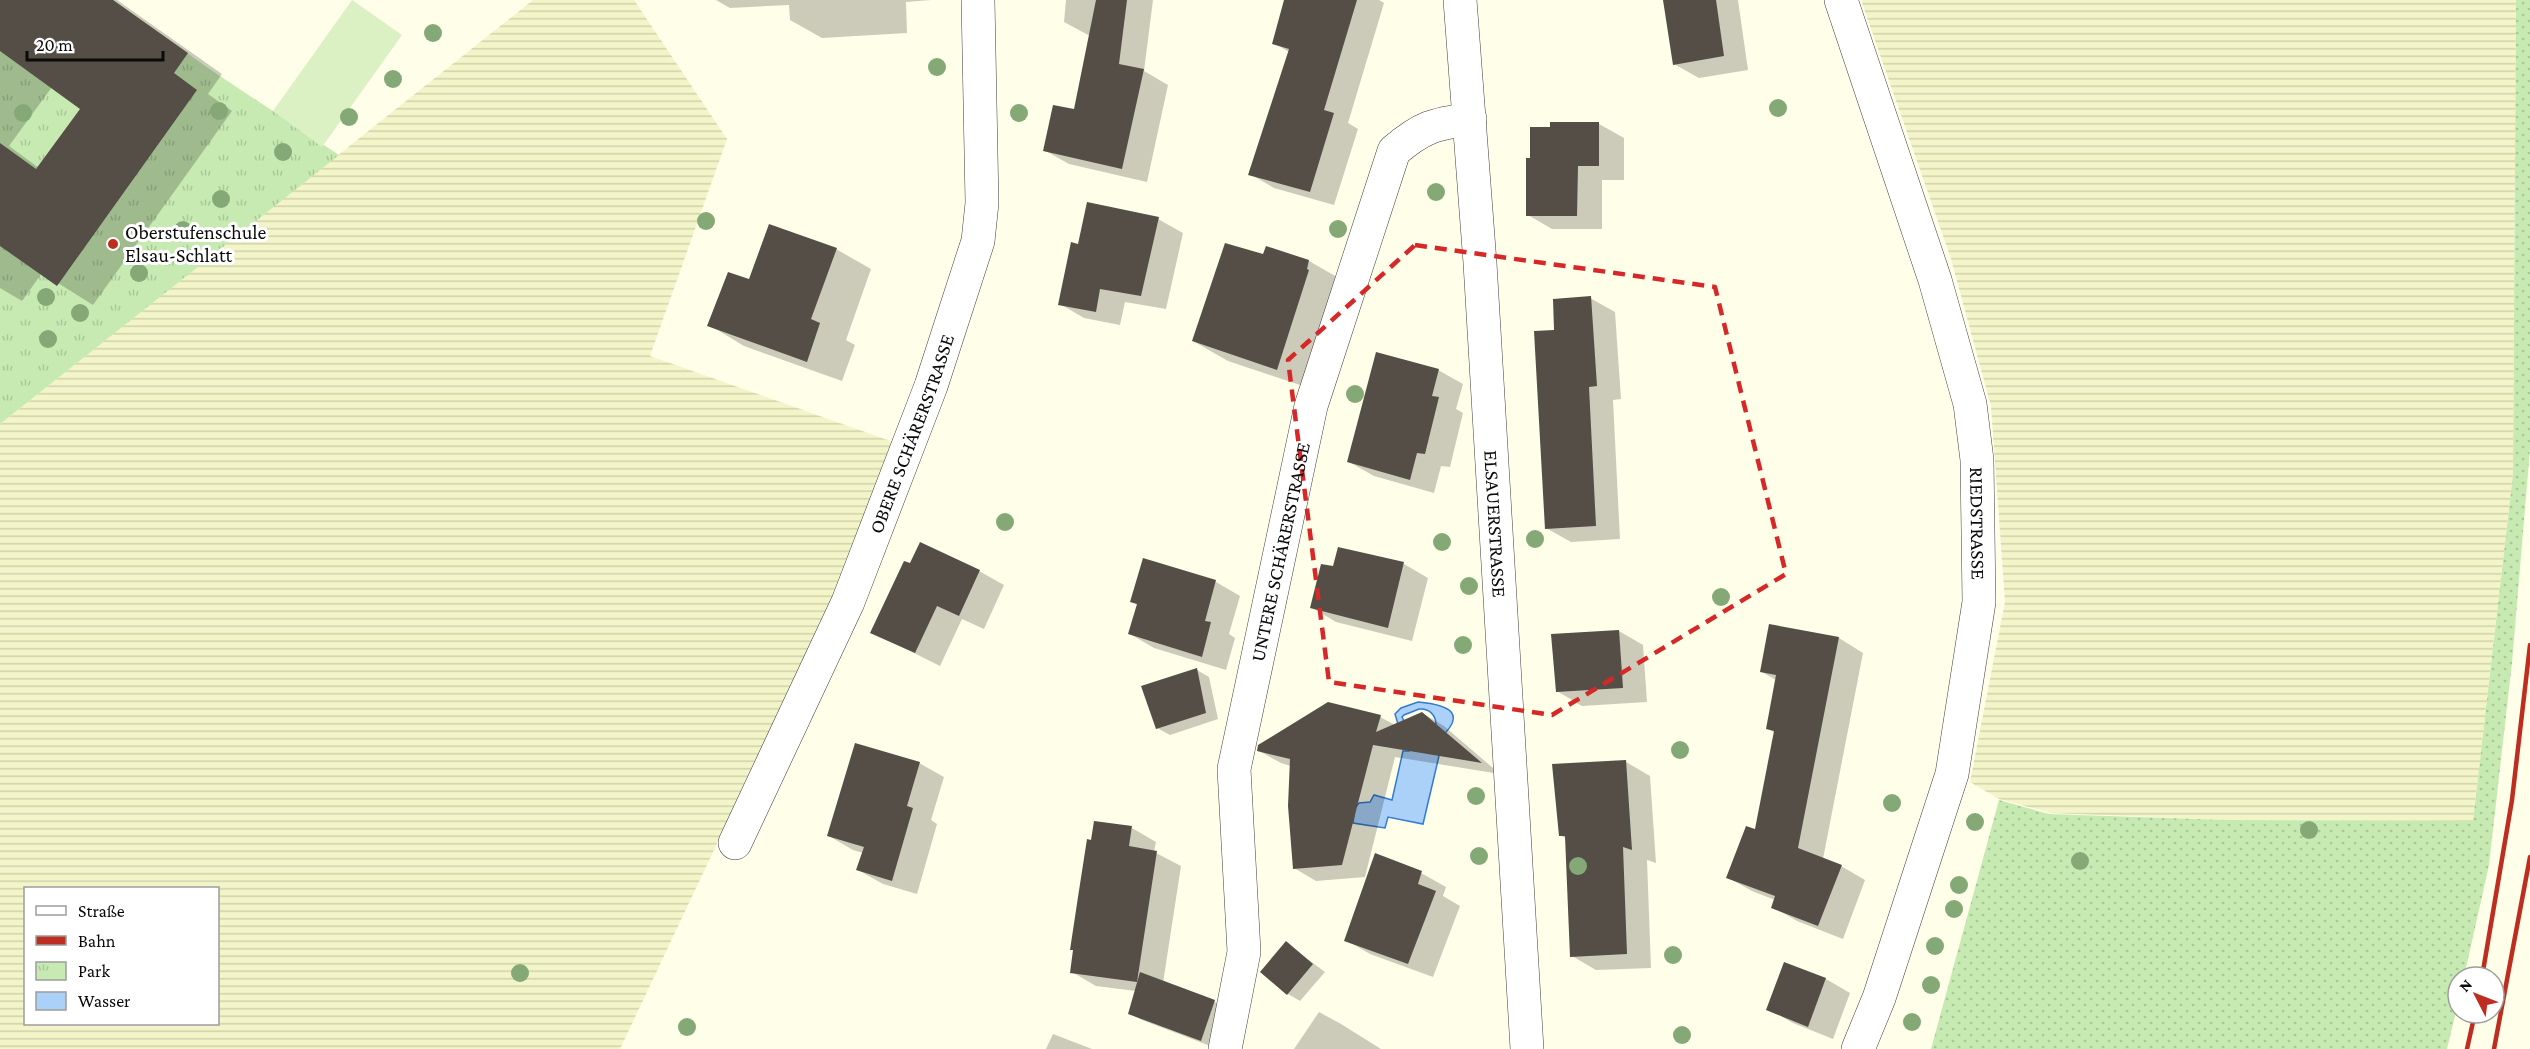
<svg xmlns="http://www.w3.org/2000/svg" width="2530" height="1049" viewBox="0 0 2530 1049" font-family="'Crimson Pro',serif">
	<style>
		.farmland { fill: url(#farmland-rules); fill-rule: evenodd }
		.grass { fill: url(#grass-dots) }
		.park { fill: url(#park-tufts) }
		.pitch { fill: #dbf1c4 }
		.water { fill: #acd1f8; stroke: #317bd1; stroke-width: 1.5; fill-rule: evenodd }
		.shadow { fill: #0003; fill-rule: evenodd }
		.building { fill: #544e47 }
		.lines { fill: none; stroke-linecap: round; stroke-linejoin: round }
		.minor-casing { stroke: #3e3e3e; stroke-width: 34 }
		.minor { stroke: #fff; stroke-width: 33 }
		.rail { stroke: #be2e20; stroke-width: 4.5 }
		.tree { fill: #84a977 }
		.marked { fill: none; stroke: #d62828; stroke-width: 4.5; stroke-dasharray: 12 8; stroke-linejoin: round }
		.poi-dot { fill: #be2e20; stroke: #fff; stroke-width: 2 }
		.labels { text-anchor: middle; stroke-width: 6; stroke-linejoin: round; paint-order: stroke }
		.poi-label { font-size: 20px; fill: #0b0b0b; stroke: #fff; text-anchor: start }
		.street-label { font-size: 20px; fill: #0b0b0b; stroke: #fff }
	</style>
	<defs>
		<pattern id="farmland-rules" width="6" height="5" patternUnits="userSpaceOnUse" patternTransform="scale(1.5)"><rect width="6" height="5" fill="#f3f5c9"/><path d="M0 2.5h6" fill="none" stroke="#cfd1ab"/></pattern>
		<pattern id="grass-dots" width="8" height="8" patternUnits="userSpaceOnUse" patternTransform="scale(1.5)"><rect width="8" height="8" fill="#c7eab2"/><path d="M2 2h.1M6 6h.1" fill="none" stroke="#aac798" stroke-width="1.8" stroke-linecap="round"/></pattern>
		<pattern id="park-tufts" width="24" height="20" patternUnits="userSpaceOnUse" patternTransform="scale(1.5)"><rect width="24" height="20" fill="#c7eab2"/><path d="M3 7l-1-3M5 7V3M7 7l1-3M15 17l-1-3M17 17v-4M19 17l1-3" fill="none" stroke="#aac798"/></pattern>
	</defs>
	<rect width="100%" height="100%" fill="#fffee9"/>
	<!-- farmland -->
	<g class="farmland">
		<path d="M533,0H634L727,139L650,356L899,444L866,528L620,1049H0V424ZM26,888H218V1024H26Z"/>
		<path d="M1861,0H2516L2513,474L2473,821L2227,820L2051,813L1999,799L1970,782L2005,602L1991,406L1951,259Z"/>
	</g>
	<!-- grass -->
	<path class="grass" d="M2516,0H2530V449L2512,663L2489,865L2464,977H2458V1004L2447,1049H1931L1999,800L2049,814L2227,820L2473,821L2513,474Z"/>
	<!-- park -->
	<path class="park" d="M0,0H113L208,68L339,155L0,424Z"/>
	<!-- pitch -->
	<path class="pitch" d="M352,0L402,35L322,147L273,111Z"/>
	<!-- water -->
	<path class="water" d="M1418,702C1451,705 1468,714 1437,741L1439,756L1423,824L1388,817L1385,828L1353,823L1355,808L1359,803L1370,802L1374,795L1392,800L1403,751H1409L1410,744L1400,731L1395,714L1401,708ZM1419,709C1429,708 1436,715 1436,725L1405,723L1402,717L1404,715Z"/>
	<!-- shadow -->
	<g class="shadow">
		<path d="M0,0H117L222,74L208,94L232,111L93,305L42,273L22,301L0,288ZM52,87L82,108L39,168L9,146Z"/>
		<path d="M716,0H931L906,2L907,33L822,38L790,20L789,5L730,8Z"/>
		<path d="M1066,0H1153L1144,71L1168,85L1147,182L1069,164L1044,150L1075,110L1090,36L1064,22Z"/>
		<path d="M1286,0H1379L1384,3L1348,123L1358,129L1334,205L1274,188L1250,174L1289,52L1274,43Z"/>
		<path d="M1665,0H1738L1748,70L1699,78L1674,64Z"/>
		<path d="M1552,124H1599L1624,138V180H1602V229H1552L1528,215L1532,160L1552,128Z"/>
		<path d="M1158,219L1183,233L1166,309L1125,302L1120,325L1084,318L1060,304L1079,246Z"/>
		<path d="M836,249L871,269L846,340L855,345L842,381L744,346L709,325L750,281Z"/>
		<path d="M1264,256L1309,261L1344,281L1312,389L1228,361L1193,341Z"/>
		<path d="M1590,298L1615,312L1621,399L1613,400L1620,539L1571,542L1546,528L1556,331Z"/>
		<path d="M1438,370L1463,384L1456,409L1463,413L1450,467L1441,466L1434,493L1374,476L1349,462Z"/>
		<path d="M1339,549L1404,564L1428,578L1412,641L1336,622L1311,607L1335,568Z"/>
		<path d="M1144,560L1216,582L1240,596L1229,634L1235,638L1226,670L1154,648L1130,634L1138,605L1132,602Z"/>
		<path d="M979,571L1004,585L984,629L962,619L940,666L872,632Z"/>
		<path d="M1619,631L1643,645L1647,702L1582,706L1557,691Z"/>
		<path d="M1839,638L1863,653L1823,859L1841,866L1865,880L1843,939L1797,921L1773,907L1775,900L1752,891L1727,877L1756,831L1775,733L1767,728L1776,680L1762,672Z"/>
		<path d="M1197,670L1209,677L1218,719L1170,735L1157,728Z"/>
		<path d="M1422,713L1444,726L1500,774L1395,757L1365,877L1316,881L1294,868L1291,766L1281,763L1259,751L1380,717L1395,725Z"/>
		<path d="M1626,762L1650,776L1656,863L1647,860L1651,968L1596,970L1572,956L1567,839L1560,835Z"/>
		<path d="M919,763L944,777L931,820L937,824L917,894L883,884L858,870L863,853L853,850L829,836Z"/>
		<path d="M1132,828L1156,842L1154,852L1181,866L1163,983L1215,1002L1227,1009L1213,1047L1142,1020L1129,1013L1136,991L1096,986L1072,972Z"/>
		<path d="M1421,873L1446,887L1443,896L1460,906L1433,977L1370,954L1346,940Z"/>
		<path d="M1286,943L1325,972L1300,1001L1288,994L1262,972Z"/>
		<path d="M1785,964L1826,979L1850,993L1833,1039L1793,1023L1768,1009Z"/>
		<path d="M1319,1012L1341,1024L1381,1049H1294Z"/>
		<path d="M1053,1034L1092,1049H1046Z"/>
	</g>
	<!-- building -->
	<g class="building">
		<path d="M0,0H113L188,53L174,73L197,90L57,286L0,246V143L36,169L80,109L0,51Z"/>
		<path d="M1096,0H1127L1119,64L1144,69L1122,169L1043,151L1053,105L1074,109Z"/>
		<path d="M1284,0H1357L1324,110L1334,113L1310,192L1248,175L1289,49L1272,44Z"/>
		<path d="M1663,0H1716L1724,56L1673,65Z"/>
		<path d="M1550,122H1599V166H1578L1577,216H1526V158H1530V127H1550Z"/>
		<path d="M1087,202L1159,217L1141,296L1100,289L1096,312L1058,305L1071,242L1078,244Z"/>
		<path d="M769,224L837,248L811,319L820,323L807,362L707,326L728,272L749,279Z"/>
		<path d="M1225,243L1263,254L1266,246L1309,260L1307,269L1309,270L1277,370L1192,341Z"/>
		<path d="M1591,296L1597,386L1589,387L1596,526L1545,529L1534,331L1554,330L1553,299Z"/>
		<path d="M1376,352L1439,369L1432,396L1439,397L1425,454L1417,453L1410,480L1347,462Z"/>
		<path d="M920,542L980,570L959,616L937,606L915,653L870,633L904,561L910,563Z"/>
		<path d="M1338,547L1404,562L1388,628L1310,608L1321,564L1333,566Z"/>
		<path d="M1143,558L1216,580L1205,621L1211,622L1202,657L1128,634L1137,604L1130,602Z"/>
		<path d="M1769,624L1839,637L1798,848L1842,865L1818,926L1771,908L1775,896L1726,878L1746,826L1755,829L1774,731L1766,729L1776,675L1760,672Z"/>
		<path d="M1619,630L1623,688L1556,692L1551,634Z"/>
		<path d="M1197,668L1206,713L1156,729L1141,686Z"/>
		<path d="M1328,702L1381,715L1376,732L1422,712L1482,763L1373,745L1342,865L1293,869L1288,806L1290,759L1257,751L1258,745Z"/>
		<path d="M855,743L920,762L907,806L913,808L892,881L856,870L864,847L827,836Z"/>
		<path d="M1626,760L1632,850L1623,847L1627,954L1570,957L1565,836H1559L1552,764Z"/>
		<path d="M1094,821L1132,826L1129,846L1157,851L1137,982L1070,973L1073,950H1070L1078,897L1087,839L1091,840Z"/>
		<path d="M1375,853L1422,871L1418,884L1436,891L1408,964L1344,941Z"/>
		<path d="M1286,941L1313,964L1287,995L1260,972Z"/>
		<path d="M1784,962L1826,978L1808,1027L1766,1010Z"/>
		<path d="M1140,972L1215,1000L1201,1041L1128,1014Z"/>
	</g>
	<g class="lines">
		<!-- minor casing -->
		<g class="minor-casing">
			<g id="minor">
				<path id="s1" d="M1460,0L1480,263L1527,1049"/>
				<path id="s2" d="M1841,0L1935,280L1970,404L1977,460L1979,602L1952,774L1879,998L1858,1049"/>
				<path id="s3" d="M735,843L848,602L931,386L978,241L982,203L978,0"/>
				<path id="s4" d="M1225,1049L1244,952L1234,769L1311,406L1394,151C1422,127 1434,124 1470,119"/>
			</g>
		</g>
		<!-- minor -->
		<use href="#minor" class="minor"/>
		<!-- rail -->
		<g class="rail">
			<path d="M2482,977L2512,800L2530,645"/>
			<path d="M2467,1049L2475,1013"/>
			<path d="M2494,1049L2530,857"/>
		</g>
	</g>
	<!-- trees -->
	<g class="tree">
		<circle cx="433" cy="33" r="9"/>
		<circle cx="937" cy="67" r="9"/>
		<circle cx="393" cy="79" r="9"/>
		<circle cx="1778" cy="108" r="9"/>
		<circle cx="219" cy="111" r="9"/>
		<circle cx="23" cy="113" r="9"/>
		<circle cx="1019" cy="113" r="9"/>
		<circle cx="349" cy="117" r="9"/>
		<circle cx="283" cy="152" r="9"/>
		<circle cx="1436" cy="192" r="9"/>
		<circle cx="221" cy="199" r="9"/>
		<circle cx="706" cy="221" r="9"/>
		<circle cx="1338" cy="229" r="9"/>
		<circle cx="183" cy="230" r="9"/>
		<circle cx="139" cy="273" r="9"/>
		<circle cx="46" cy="297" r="9"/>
		<circle cx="80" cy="313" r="9"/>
		<circle cx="48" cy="339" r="9"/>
		<circle cx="1355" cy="394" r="9"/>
		<circle cx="1005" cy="522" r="9"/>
		<circle cx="1535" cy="539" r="9"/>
		<circle cx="1442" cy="542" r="9"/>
		<circle cx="1469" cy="586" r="9"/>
		<circle cx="1721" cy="597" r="9"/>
		<circle cx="1463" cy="645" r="9"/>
		<circle cx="1680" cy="750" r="9"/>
		<circle cx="1476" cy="796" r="9"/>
		<circle cx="1892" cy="803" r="9"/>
		<circle cx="1975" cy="822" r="9"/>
		<circle cx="2309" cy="830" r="9"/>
		<circle cx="1479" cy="856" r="9"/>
		<circle cx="2080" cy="861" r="9"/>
		<circle cx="1578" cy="866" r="9"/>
		<circle cx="1959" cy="885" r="9"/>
		<circle cx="1954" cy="909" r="9"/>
		<circle cx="1935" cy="946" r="9"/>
		<circle cx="1673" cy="955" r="9"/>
		<circle cx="520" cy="973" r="9"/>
		<circle cx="1931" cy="985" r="9"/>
		<circle cx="1912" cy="1022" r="9"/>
		<circle cx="687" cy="1027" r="9"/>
		<circle cx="1682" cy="1035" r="9"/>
	</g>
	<!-- marked area -->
	<path class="marked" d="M1415,245L1715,287L1786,574L1552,715L1329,682L1288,360Z"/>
	<!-- markers -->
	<circle class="poi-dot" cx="113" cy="244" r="6"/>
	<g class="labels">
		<!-- poi labels -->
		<g class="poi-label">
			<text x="125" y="239">Oberstufenschule<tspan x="125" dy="23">Elsau-Schlatt</tspan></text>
		</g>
		<!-- street labels -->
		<g class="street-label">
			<text dy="7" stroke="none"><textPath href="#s3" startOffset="446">OBERE SCHÄRERSTRASSE</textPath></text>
			<text dy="7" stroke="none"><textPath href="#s2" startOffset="544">RIEDSTRASSE</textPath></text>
			<text dy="7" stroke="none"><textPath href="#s1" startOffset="525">ELSAUERSTRASSE</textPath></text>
			<text dy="7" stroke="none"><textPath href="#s4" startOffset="504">UNTERE SCHÄRERSTRASSE</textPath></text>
		</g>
	</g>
	<!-- legend -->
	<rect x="24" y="887" width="195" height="138" fill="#ffffff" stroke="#9d9d9d" stroke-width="1.5"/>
	<rect x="36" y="906" width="30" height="9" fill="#ffffff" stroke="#9d9d9d" stroke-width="1.5"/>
	<text x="78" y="917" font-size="18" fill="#0b0b0b">Straße</text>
	<rect x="36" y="936" width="30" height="9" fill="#be2e20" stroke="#9d9d9d" stroke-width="1.5"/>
	<text x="78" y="947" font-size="18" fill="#0b0b0b">Bahn</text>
	<rect x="36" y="962" width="30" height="18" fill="url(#park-tufts)" stroke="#9d9d9d" stroke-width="1.5"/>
	<text x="78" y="977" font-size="18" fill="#0b0b0b">Park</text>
	<rect x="36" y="992" width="30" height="18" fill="#acd1f8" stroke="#9d9d9d" stroke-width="1.5"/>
	<text x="78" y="1007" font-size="18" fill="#0b0b0b">Wasser</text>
	<!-- north arrow -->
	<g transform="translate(2476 995) rotate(312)"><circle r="28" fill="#ffffff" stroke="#9d9d9d" stroke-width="1.5"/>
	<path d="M0-4.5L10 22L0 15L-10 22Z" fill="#be2e20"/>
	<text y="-9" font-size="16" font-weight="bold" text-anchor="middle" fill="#0b0b0b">N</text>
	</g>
	<!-- scale -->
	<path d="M27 51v9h136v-9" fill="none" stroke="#0b0b0b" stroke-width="3"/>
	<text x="36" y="51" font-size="18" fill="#0b0b0b" stroke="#ffffff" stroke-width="4.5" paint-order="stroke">20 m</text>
</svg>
